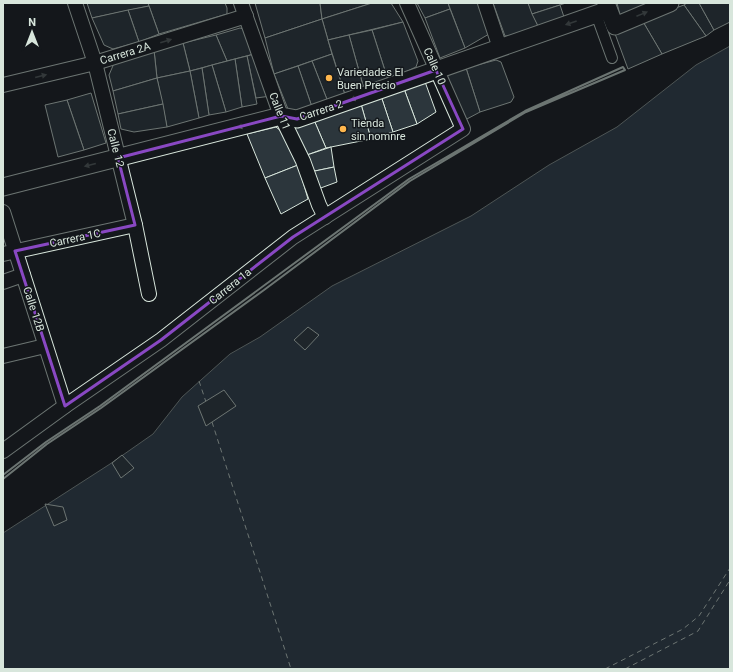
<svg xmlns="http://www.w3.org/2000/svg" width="733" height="672" viewBox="0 0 733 672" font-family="Roboto,sans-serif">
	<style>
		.water { fill: #2f3f4d; stroke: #939e99 }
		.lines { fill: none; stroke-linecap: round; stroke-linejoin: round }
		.ferry { stroke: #d8e6dc; stroke-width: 1; stroke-dasharray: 5 4; stroke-linecap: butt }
		.building { fill: #2c363c; stroke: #d8e6dc }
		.pedestrian-casing { stroke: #d8e6dc; stroke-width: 12 }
		.minor-casing { stroke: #d8e6dc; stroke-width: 16 }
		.tertiary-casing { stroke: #d8e6dc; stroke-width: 19 }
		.pedestrian { stroke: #14181c; stroke-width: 10 }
		.minor { stroke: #14181c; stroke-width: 14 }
		.tertiary { stroke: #14181c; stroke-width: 17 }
		.wall { stroke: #d8e6dc; stroke-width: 2 }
		.oneway { fill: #59605f }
		.marked { fill: none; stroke: #8948c3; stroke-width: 3; stroke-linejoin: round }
		.poi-dot { fill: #ffb74d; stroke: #14181c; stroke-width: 1.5 }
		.labels { text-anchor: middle; stroke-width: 3; stroke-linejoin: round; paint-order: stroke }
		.street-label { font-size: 11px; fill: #d8e6dc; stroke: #14181c }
		.poi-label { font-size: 11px; fill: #d8e6dc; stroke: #14181c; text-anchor: start }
	</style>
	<rect width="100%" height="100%" fill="#14181c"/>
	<!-- water -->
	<path class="water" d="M730,46V669H3V533L110,464L153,434L182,397L230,354L260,337L332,286L471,216L549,165L617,127L696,65Z"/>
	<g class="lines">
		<!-- ferry -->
		<g class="ferry">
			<path d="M199,381L206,402"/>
			<path d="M212,422L291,669"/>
			<path d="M605,669L683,629L699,616L730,568"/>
			<path d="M625,669L698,631L730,580"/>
		</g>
	</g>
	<!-- building -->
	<g class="building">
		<path d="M87,3H148L149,6L92,18Z"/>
		<path d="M148,3H225L227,8V14L159,34Z"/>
		<path d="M255,3H320L322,19L265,38Z"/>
		<path d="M320,3H372L322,19Z"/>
		<path d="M372,3H391L403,22L328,40L322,19Z"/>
		<path d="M417,3H448L450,9L425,18Z"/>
		<path d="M448,3H478L489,34L465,48Z"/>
		<path d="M493,3H528L538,26L514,36H505Z"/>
		<path d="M528,3H566L532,14Z"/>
		<path d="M617,3H657L620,15Z"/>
		<path d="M687,3H699L714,30L706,36L684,5Z"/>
		<path d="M699,3H730V22L714,30Z"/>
		<path d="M560,5L564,17L538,26L532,14Z"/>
		<path d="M684,5L706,36L662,54L642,20Z"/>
		<path d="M149,6L159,34L139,42L128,10Z"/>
		<path d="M450,9L465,48L440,58L425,18Z"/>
		<path d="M128,10L139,42L113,49L104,45L92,18Z"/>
		<path d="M322,19L332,54L274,74L265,38Z"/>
		<path d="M642,20L662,54L628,69L614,31Z"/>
		<path d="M403,22L418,61L416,67L388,80L372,30Z"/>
		<path d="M240,28L244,29L254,54L227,61L216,35Z"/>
		<path d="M372,30L388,80L364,89L349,35Z"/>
		<path d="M216,35L227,61L190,71L183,43Z"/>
		<path d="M349,35L364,89L345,95L328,40Z"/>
		<path d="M183,43L190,71L157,78L154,50Z"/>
		<path d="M154,50L157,78L113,91L109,75L115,61Z"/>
		<path d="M254,54L271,96L256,98L247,56Z"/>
		<path d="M332,54L345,95L328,102L312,61Z"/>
		<path d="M247,56L257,104L242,107L235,59Z"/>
		<path d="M235,59L242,107L226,112L212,65Z"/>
		<path d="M496,60L501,62L514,97L511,102L480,112L466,68Z"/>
		<path d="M312,61L328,102L312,107L298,66Z"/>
		<path d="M212,65L226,112L209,115L202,68Z"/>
		<path d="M298,66L312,107L290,114L274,74Z"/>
		<path d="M202,68L209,115L199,118L190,71Z"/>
		<path d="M466,68L480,112L465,120L443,76Z"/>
		<path d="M190,71L199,118L167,127L157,78Z"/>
		<path d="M157,78L163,104L118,114L113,91Z"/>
		<path d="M424,79L436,112L417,124L403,86Z"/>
		<path d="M403,86L417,124L393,132L381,96Z"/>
		<path d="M91,93L106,143L84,150L67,100Z"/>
		<path d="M381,96L393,132L371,139L361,104Z"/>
		<path d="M67,100L84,150L58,157L45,105Z"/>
		<path d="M163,104L167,127L134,132L121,129L118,114Z"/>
		<path d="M361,104L371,139L326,148L314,120Z"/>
		<path d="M314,120L326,148L304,156L292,127Z"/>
		<path d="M276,127L286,135L298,165L265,178L247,134Z"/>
		<path d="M331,147L334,167L310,172L304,156Z"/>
		<path d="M298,165L308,199L281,214L265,178Z"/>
		<path d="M334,167L337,182L318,189L310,172Z"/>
		<path d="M308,327L319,335L305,350L294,340Z"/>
		<path d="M224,390L236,406L206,426L198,406Z"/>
		<path d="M122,455L134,468L121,478L112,463Z"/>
		<path d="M45,504L63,507L67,520L54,526Z"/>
	</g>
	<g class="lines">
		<!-- pedestrian casing -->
		<g class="pedestrian-casing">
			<path id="pedestrian" d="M596,14L612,58"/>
		</g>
		<!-- minor casing -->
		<g class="minor-casing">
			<g id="minor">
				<path d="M75,3L95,63L135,225L149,294"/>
				<path d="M241,3L281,116L303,161L319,205L325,217"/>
				<path d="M485,3L500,48"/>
				<path d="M3,85L95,63L246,16"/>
				<path d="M3,212L65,406"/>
				<path d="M3,254L135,225"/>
				<path d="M3,282L23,275"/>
				<path d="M3,356L45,346"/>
				<path d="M3,451L65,406L161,340L293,237L463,129L407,3"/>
			</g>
		</g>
		<!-- tertiary casing -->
		<g class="tertiary-casing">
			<g id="tertiary">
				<path d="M606,3L615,26L670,3"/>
				<path d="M3,187L281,116L297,119L608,10"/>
			</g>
		</g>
		<!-- pedestrian -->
		<use href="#pedestrian" class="pedestrian"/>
		<!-- minor -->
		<use href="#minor" class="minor"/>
		<!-- tertiary -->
		<use href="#tertiary" class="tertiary"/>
		<!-- wall -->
		<path class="wall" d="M3,475L46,442L100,406L409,179L525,111L623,67L625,70L526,112L410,181L264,290L101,408L47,444L3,479"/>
	</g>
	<!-- one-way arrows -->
	<defs><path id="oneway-solid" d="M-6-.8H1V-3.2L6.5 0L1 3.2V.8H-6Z"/></defs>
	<g class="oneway">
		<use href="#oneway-solid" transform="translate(642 14) rotate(-22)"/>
		<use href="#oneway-solid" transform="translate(571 23) rotate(161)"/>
		<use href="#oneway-solid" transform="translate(166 41) rotate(-17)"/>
		<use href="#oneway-solid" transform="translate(41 76) rotate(-14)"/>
		<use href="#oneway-solid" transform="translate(356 98) rotate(161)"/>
		<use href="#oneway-solid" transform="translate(243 126) rotate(166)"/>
		<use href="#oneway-solid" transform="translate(90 165) rotate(166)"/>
	</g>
	<!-- marked area -->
	<path d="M0 0H733V672H0ZM436,70L463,129L293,237L161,340L65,406L15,251L135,225L118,158L281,116L297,119Z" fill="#14181c" fill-opacity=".55" fill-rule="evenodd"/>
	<path class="marked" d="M436,70L463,129L293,237L161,340L65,406L15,251L135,225L118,158L281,116L297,119Z"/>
	<!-- markers -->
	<g class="poi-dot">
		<circle cx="329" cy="78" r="4"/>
		<circle cx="343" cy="129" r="4"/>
	</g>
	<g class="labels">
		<!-- street labels -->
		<g class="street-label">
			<text transform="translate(125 53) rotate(-17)" y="4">Carrera 2A</text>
			<text transform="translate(435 66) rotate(66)" y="4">Calle 10</text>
			<text transform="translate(321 110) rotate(-18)" y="4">Carrera 2</text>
			<text transform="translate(280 111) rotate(68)" y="4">Calle 11</text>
			<text transform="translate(116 148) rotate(76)" y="4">Calle 12</text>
			<text transform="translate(75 238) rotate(-12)" y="4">Carrera 1C</text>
			<text transform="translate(230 286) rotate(-39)" y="4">Carrera 1a</text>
			<text transform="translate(34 309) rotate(72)" y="4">Calle 12B</text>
		</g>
		<!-- poi labels -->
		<g class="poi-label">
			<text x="337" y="76">Variedades El<tspan x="337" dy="13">Buen Precio</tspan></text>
			<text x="351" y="127">Tienda<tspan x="351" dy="13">sin nomnre</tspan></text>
		</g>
	</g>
	<!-- border -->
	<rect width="733" height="672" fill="none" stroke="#d8e6dc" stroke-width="8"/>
	<!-- north arrow -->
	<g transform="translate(32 32)" stroke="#14181c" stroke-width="3" paint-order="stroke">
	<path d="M0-3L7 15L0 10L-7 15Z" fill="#d8e6dc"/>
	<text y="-6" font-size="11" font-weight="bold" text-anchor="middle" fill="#d8e6dc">N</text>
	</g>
</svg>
